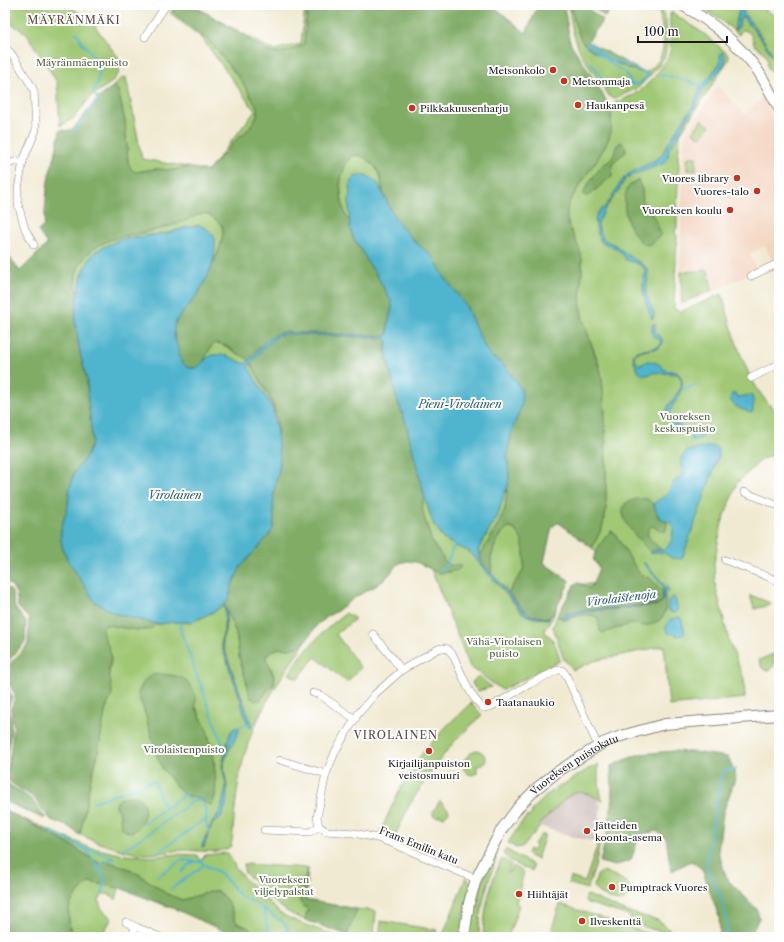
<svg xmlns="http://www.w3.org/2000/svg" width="784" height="942" viewBox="0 0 784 942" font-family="'Libre Caslon Text',serif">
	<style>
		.built { fill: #f3d4bf }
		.industrial { fill: #cfc0bb }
		.green { fill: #a0c874; stroke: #5e7248; fill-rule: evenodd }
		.forest { fill: #80ac66; stroke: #4e6441 }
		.water { fill: #4fb4ce; stroke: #366875 }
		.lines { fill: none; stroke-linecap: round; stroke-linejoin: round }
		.stream { stroke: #4fb4ce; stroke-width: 2 }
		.street-casing { stroke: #868378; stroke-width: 8 }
		.secondary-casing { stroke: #868378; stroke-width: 12 }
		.street { stroke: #fff; stroke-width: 7 }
		.secondary { stroke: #fff; stroke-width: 10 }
		.poi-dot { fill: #c8321e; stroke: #fff; stroke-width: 1.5 }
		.labels { text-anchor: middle; stroke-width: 4; stroke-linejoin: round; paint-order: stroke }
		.park-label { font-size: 10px; fill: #51613f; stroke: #fff }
		.poi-label { font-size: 10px; fill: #1c1c1c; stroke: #fff; text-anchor: start }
		.street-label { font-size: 10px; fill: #1c1c1c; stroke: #fff }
		.neighbourhood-label { font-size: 11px; letter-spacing: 1px; fill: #614747; stroke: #fff }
		.water-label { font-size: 11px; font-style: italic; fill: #33606c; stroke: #fff }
	</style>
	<rect width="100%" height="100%" fill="#fff"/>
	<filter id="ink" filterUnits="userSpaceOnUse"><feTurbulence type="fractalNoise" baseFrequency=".025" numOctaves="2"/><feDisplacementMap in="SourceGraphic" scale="8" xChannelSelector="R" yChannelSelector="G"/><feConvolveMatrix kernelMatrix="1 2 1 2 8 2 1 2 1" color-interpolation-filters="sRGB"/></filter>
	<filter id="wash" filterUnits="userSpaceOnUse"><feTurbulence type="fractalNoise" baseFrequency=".012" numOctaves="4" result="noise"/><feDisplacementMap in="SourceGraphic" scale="16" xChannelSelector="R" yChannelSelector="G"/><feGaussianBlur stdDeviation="0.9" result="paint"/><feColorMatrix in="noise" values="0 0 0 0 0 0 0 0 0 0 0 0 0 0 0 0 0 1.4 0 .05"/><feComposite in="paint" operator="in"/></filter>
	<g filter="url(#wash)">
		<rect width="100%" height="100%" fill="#f1ead3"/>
		<!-- built -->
		<path class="built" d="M717,87H719L745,115L763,98L779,127V259L773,262L765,246L749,254L757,270L679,307L683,155L684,137Z"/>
		<!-- industrial -->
		<path class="industrial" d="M579,792L585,793L593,795L597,799L601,806L599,825L596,842L574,837L539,826L565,799L571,795Z"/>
		<!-- green -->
		<g class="green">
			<path d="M5,5H69L94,25L121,61L119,73L111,83L92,95L74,118L60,126L57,82L26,33L5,20Z"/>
			<path d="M175,5L173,9L210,42L241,80L257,107L258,111L257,116L249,128L245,133L237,139L208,171L255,111L202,38L170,13Z"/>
			<path d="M189,5H192L273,50L301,44L305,5H308L304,43L302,46L284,52L271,53Z"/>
			<path d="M568,5H571C573,17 576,30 582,40C588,51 603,56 613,61C620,64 633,71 641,72C646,73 649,71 652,68C670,53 662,29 659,10L651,5H659L661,6L662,11L666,19L667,44L665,56L659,66L638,88L613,99L609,96C600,82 589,68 581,53C573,39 571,21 568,5Z"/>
			<path d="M698,5H719L720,7L727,8V5H739C738,9 739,11 738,16C737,21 735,24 734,30H735C736,29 739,27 739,25C740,21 739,19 743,17L761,39L777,61L779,66V85L774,73L769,70L767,65C770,56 763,50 755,46C751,38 753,32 743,30L741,31L739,35L717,17Z"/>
			<path d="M756,5H759V6L761,8L779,17V61L774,56L754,26L743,13V11L746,6L754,7Z"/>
			<path d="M671,12L703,33L728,54L729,59L680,134L678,158L679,167L677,204V228H676L675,233L677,236L674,309L680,312L722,294C734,335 745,385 779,414V453L762,459L737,483L722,523L714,563L715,583L729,641L744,679L745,698L669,706L664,646L594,661L573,670L569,664L564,660L553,627L557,616L558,617L575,584H606L617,569L592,548L602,528L606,511V465L603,388L601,373L598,361L584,325L580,307L582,259L579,250L568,224L566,213L567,207L570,201L606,145L611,121V118L615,104L616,102C623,99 632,96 638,92C648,85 668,63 670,51C672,39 669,26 670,14Z"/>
			<path d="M126,77L142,159L188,167L174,170L155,169L136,172L133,171L130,167L128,162L125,121L118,91L115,87H112L122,78Z"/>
			<path d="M701,120L710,126L701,138L693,133Z"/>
			<path d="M355,155C360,155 363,156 367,159C379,167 381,180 383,193C378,182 370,174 357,176L350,186L349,206L350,221C345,217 345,212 343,207C340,192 337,162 355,155Z"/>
			<path d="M688,157H696V171L687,170Z"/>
			<path d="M205,213C211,215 220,221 222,227C226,236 214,262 210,270L214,258V237L209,231L203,227H187L169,233L133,237L118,240L96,251L89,260L80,285L79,293C75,289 76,281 76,276C79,254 103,240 123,236C132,234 141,233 150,231C167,227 184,222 200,214Z"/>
			<path d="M708,270L712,290L682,303L681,272Z"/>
			<path d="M216,343C225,344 230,349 237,353C242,356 245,356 249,360L245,364C233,358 216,350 204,361L211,346Z"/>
			<path d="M250,364L252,365L273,406L276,416L278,431V434H277L273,411L271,406L248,367V366Z"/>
			<path d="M507,489L505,509L497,527L481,554L480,558L479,554V548L497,517L504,494Z"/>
			<path d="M425,499L434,526L438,530L442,538L458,547L469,551L521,612L549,619L550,618H548L553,614L558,603C556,613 551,621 545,629L546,634C555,637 557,651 560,660L558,662L502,690L470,667L421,544L431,538C428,529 418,507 425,499Z"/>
			<path d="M509,528C515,529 519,533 521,538C525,545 526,565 522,572C518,580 511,585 509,593L491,573C492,568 490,565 491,560C491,554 499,535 504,531C505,529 507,529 509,528Z"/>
			<path d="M750,595L771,603V605L754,609Z"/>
			<path d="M221,606L224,607L225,610L224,631L221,640L222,647L240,698L244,714L249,725L247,712L224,648L222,640L225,632L227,612L235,630L237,639L239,657L241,665L252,699L263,697C265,692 268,690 272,687C279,680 270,667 266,659C267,652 276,648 283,648C286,648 286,649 289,649C296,647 303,643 308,638C282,676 254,715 243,761C238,780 236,800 234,819C233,828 233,837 231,846C222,855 195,850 183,850C178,850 173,851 167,852C156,854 145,855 134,853C114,849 96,842 78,834L81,832V830L91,778L97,758L105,712L112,692L109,673L111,659L109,648L101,631L102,627L105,625L150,629L153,627L156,624H161L174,622H191L201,618L208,614L214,612ZM139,697L196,698L195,705L206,728L211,744L214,757L215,780L205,803L201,799L189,796L158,758L144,710ZM240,727L232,746L228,751L224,763L227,791L225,808L221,816L212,825L204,847L202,845L213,822L218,815L221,809L226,790V785L222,765L225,752L228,748L227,743L231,731Z"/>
			<path d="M346,613L355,619L336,634L361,668L347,682L315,657L298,679L289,674C301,652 326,628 346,613Z"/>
			<path d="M773,654C774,664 777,667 766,671L762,668L759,660Z"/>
			<path d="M478,676L492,687L478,691L474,687L472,682Z"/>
			<path d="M471,703L482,715L453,743L432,770L410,804L394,838L380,833C391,808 402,782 418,759C434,738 452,720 471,703Z"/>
			<path d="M476,750C482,751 485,754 486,761L484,764L477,766V773C472,776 469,775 465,771C464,769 463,767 463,765C462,760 471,752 476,750Z"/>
			<path d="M598,765V777L602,801C596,798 591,794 585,793C580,792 576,792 572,794C563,799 548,817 539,825L540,827L522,847L516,848L508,843L519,826L527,816L529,817L532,813L531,811L548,794L588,769Z"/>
			<path d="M440,801L448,809L449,812L444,817L439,816L437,817L433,815V812Z"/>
			<path d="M24,819L88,847L125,855L151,857L177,854L197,855L200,860L203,859L204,855L227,853L230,856L235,867L243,877L280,913L289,918L298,922L338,937H258L249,928L237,923L236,921L228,902L218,891H214L182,900L167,894L140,875L107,861L99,863L74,847Z"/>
			<path d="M541,835H545L537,859L531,857L527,853L529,849L532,851L536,846L534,844Z"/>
			<path d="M598,843L600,844L595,867L588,887L587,889L568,883L570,877L585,882Z"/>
			<path d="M505,849L531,864L533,867L532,871H531C522,867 509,862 503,854Z"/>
			<path d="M493,855L496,858V859C487,886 479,908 479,937H467C475,910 480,881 493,855Z"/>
			<path d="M502,859L504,860L511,864L508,872H510L513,866L524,872L516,903L519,905L508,937H483C484,916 487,897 494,877C497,871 498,865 502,859Z"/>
			<path d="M244,864L308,868L300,899C299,904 304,906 308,909L305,920C279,911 264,892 245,873L244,870Z"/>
			<path d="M604,871C611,874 620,878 626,882C635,889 628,902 618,901C613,900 595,893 594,888C593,886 595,882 596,879C597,874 599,873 604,871Z"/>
			<path d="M466,877L470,882V885L460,937H442Z"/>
			<path d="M90,882L119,888L116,900C113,896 107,892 102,895L99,900C100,909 105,913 112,918L101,937H71C70,927 67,915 70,905C74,897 82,889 88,883Z"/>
			<path d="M588,895L624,911L658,920L669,929V933L650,929L631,922L630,916L587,903L585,901L586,896Z"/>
			<path d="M560,904L659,937H549Z"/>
			<path d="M357,909L376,911L374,937H353L347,935Z"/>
			<path d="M381,921L437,930L434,937H379Z"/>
		</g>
		<!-- forest -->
		<g class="forest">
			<path d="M175,5H189L208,14L265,50C267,51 269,53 271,53C279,55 296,49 303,45L304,43L308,5H492L526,33L538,5H564L570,42L604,96C619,126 610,141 592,167C584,178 577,189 570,201C559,225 580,238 582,260C583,279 578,298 582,316L601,373L603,388L605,413L606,465V511L602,528L592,548L559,523H557L552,527L544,562L545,564L570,581L553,614L548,618L529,615L522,609L509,593C512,583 522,577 524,566C525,557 524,530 510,528C506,528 503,531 501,535C497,541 492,550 491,558C490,563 493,568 491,573C485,567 479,562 481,554L497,527L505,509L509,475L507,456L508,449L512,430L520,410L521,389L516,381L504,365L499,361L493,358L485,348L471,318L466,306L443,275L439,268L408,234L396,220L391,211L383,193L380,176L375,166L364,157L359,155L352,156L346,164L341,177L340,185L342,203L346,216L350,221L352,235L356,243L363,252L371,267L376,274L391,301L392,307L388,325V334L387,336L283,332C269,335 258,350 249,360C245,356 242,356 237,353C230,349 225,344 216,343C205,348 207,368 192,368C188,368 184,365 182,361C179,353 172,333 174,326C177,316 192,303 197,294C205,282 228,239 222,226C221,224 218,221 216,220C210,215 207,213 200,214C186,221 171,226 156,230C132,236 107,235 88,254C82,261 77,267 76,276C75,281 75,289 79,293L77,297L75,321L80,353L87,380L88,400L92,435V443L87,455L73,475L69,493L68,506L61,529V540L63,550L68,560L95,602L114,613L156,624C154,626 153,627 151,629C142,633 116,626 105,625C98,632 107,640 109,648C111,652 111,659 110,663C110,666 108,669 109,673C109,680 113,687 112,694C111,700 106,706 105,712L97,758L91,778L81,830L79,833L78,834L69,827L51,820L33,797L20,789L9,781L7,776L14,726L11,709L15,697V694L7,681L5,677L6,670L8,666L28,644L29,619L18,607L16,593L12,586L5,581V251L20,271L47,244L38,231L44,226L47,186L50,171L55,156L60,130C63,130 67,131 70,130C74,129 78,123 81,119C89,110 103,89 115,87L118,90L125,121L128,162C130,167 131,170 136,172L155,169L174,170L188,167L208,171L237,139L245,133L249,128L257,116L258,111L257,107L241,80L210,42L174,13L173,9Z"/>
			<path d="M571,5H584L603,20L588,41L589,42L645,73C634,73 588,51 582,41C576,30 573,17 571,5Z"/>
			<path d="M590,5H614L605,17Z"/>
			<path d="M621,142L625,146L626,152C623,155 620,156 617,159C611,163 613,170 612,176L588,196H586L584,195C583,188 597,172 602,166C605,163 610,162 612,158C616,152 614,146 621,142Z"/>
			<path d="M638,180L642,189L643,201L655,219L661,234L652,244L647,245C629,238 617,201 630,185C632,183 635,182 638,180Z"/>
			<path d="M283,334L363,337L383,338L387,340L385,348L389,368L396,395L406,424L425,499L423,502L422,509L425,520L432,542L446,563L450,565L461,566L458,570L444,573H439L416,562L408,561L400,563L395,568L384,580L374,587L357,596L337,611L328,616L324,620L319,623L317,625L308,638L298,647L294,648L288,649L281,648L271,651L266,656V659L275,679L274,684L273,686L267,690L261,700L255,701L250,697L246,680L241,665L239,657L237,639L235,630L224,605L229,598L232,585L241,566L270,534L274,519L273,508L274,492L280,465L277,434H278V431C278,426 277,421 276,415C273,399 262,384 254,369L252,365L250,364C258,354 270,338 283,334Z"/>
			<path d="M636,499H648L654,505L658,517L667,522L666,529L665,532L654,527L651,526C641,535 656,545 662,550H655L650,552C641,541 614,517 626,503Z"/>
			<path d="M611,531L614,532L639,573L643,576L650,578L663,591L662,601L659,604L582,610L565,615L561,617H558L557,616L575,584L578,583L589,588L592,586L599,568L593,559L594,557C598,548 603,538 611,531Z"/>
			<path d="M5,585L12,592L15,608L26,622L25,642L5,665Z"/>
			<path d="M665,599C665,603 666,608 665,612C663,621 650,626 642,626C638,625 634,623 630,624L603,633L600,631L598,618C589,611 575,617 565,620L563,619L582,612L659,605Z"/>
			<path d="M160,674C167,675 177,675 184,679C188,682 195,692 196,696C196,701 195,704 196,708C199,715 203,721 206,728C211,740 222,797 211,805L205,803L201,799L189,796L184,794L180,791L162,768L158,758L144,710L139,697L138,692L145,680L152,675Z"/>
			<path d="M5,683L12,697L8,708L11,719V732L5,765Z"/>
			<path d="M674,751L692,752L728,757L736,776L723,813L718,851L727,879L757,909L759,918L750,937H720L719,917L702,869L691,861L672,871L669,859L666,838L656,831L640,835L631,860L615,866L600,862L608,828L612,803L611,766L639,754Z"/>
			<path d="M5,779L7,783L31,799L45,817V818H42L5,801Z"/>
			<path d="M129,796C130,796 135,796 135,796C155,801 140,845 121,828L120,815L116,806L117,802L120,799Z"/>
			<path d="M5,810L74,847L98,863L107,861L110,862L130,869L140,875L167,894L182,900L214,891H218L228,902L236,921L237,923L249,928L258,937H230L226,932L175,909L120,888L90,882L88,883C82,889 74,897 70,905C67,915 70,927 71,937H5Z"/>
			<path d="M308,868L306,900L357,909L347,935L305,920L308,909C304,906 299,904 300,899Z"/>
		</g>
		<!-- water -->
		<g class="water">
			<path d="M739,5H756L754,7L746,6L743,11V13L754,26L774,56L779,61V66L761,39L743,17C738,19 740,23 739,27C738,27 736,30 736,30H735C734,24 737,21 738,16C740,11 737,10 739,5Z"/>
			<path d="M722,52L725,56V62L723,66L710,82L703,89L699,100L684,124L678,136L669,148L668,156L665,163L633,175L626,178L617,193L605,209L598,223L599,230L604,240L608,242L614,244L628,255L642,264L647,268L648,271L646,293L654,313V318L652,319C648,309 644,299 643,288C643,285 643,282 643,279C644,276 646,273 645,270C642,264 631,261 626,260C624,255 618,249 613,247C609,244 603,246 600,240C598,235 594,222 596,216C597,211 603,209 606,205C614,197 617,185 625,177C631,171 649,164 657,159L660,157L674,134L694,104L700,87L707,80L720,63V54Z"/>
			<path d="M360,175L365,176L372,178L377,183L380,187L391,211L396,220L413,240L431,255L435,260L443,275L466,306L471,318L485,348L493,358L499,361L504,365L516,381L521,389L522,395V403L520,410L512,430L508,449L507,456L509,475L508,486L504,494L497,517L481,544L478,551L482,563L522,609L529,615L550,619H548L534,618L525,615L485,570L472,554L469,551L458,547L442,538L438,530L434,526L425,499L406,424L396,395L389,368L386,351L387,340L383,338L363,337L288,334L280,335L276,337L265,347L248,366L271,406L273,411L277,434L280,460L279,471L276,481L274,492L273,508L274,519L273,529L265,540L241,566L232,585L229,598L224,605L227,612L225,628L222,640L224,648L251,723L252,727L250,728L244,714L240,698L222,647L221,640L224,631L225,610L224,607L222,606L214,612L208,614L201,618L191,622H174L161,624H156L114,613L95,602L68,560L63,550L61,540V529L68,506L69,493L73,475L87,455L92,443V435L88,400L87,380L80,353L75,321L77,297L82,275L86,266L93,254L101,248L122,239L169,233L187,227L200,225C205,228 212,232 214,237C215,240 215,243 215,246C215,266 204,286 192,301C186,309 177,317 174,326C172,334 176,342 178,349C180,355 180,362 186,366C199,375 203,356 214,355C224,353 236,360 245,364C257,353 266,336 283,332L387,336L388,334V325L392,307L391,301L376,274L367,261L363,252L354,239L350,228L349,206L350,183L354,177Z"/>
			<path d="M655,323V333L660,336L662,339L663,343L661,346L659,348L638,352L634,356V359L636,362L640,365L647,361C650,361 655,362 659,364C661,366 663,369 666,370C669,372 674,370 678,373C681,375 681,378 682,381C683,388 680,393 677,399C674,404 669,409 670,416C671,426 696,431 704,433V436L693,442C690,439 691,434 688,431C682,426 674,428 669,421C658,405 685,395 681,379C680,378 679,375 677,374C676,374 655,372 653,373C650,374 648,376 644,375C639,374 637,368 635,364C631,354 634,351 644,350C649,349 654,348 659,346L661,344L660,340L654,337L652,335V325Z"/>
			<path d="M733,393L739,397L750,395L752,396L754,404L753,406V410L752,413C744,411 723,403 733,393Z"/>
			<path d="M712,446L717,448L719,453V455L682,559L672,558L666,554L662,553L656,552L650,554L649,553L655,550H665C673,542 674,533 672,523C660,521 656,515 654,503L667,494L673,482L684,474C683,472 681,471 681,468C679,463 682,455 686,451Z"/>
			<path d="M643,563H645L670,591L669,592L665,589V599L660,604L582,612L563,619H561V617L565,615L582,610L660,604L663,599V586Z"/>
			<path d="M673,596L675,598L678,611L677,612L672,613L668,610C667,604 668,599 673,596Z"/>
			<path d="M679,617L681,618L685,633L683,635L678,636L675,635V633L672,634L668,633C662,623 670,619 679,617Z"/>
			<path d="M239,727H240C237,740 226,750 224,763C223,772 228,782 227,791C227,800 226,809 221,817C218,820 214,822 212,825C208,832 207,841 203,848L202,845L212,823L218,815L221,809L225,792L226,785L222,767L225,752L228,748L227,743L231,731L235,728Z"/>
		</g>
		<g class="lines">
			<!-- stream -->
			<g class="stream">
				<path d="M588,45L616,67L626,73L632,85"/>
				<path d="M586,46L591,43L608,59L627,65L636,70L648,74"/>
				<path d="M591,63L599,73L606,86L608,87L639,84L649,74"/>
				<path d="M659,75L675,77L702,86"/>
				<path d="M74,132L78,125L97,101V98L93,92V90L98,83V76L101,70L96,60L87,48L82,43L78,34L76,33"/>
				<path d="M682,387L685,389L696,385"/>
				<path d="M441,571L447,564L452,550L455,545"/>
				<path d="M180,622L181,632L221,740L226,752"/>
				<path d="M238,728L250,723"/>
				<path d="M93,802L143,785L153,780L154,781L165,809"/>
				<path d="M144,823L173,803L184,794L192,802L199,799C212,812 202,818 209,831"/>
				<path d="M49,831L85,849L101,853"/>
				<path d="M86,850L98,866L100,865L112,858"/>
				<path d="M122,850L145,836L192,802"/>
				<path d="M157,853L205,819"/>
				<path d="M103,854L115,859"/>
				<path d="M200,860L203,864L221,873L240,896L255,903L284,923L287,927L290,937"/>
				<path d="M98,866L97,867C105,875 106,883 102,894"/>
				<path d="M182,872L188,865L194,862"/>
				<path d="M158,876L181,860L201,862"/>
				<path d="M171,889L204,865"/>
				<path d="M263,909L269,934"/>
				<path d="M727,937V923L725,912L720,896L708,871L706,865L721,774L725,770H735L736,769"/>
			</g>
		</g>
	</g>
	<g filter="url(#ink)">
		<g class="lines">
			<!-- street casing -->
			<g class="street-casing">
				<g id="street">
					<path d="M145,37L166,5"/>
					<path d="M5,48L10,52L13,56L31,85L34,91L36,130L23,161L18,189V204L25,229L34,245"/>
					<path d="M5,165L17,161H23"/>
					<path d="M751,276L779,263"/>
					<path d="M751,378L779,364"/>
					<path d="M744,492L779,506"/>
					<path d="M725,560L779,581"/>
					<path d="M373,634L402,670"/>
					<path d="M313,693L320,695L355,719"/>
					<path d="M280,760L326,774"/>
					<path d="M264,830L310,832L319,826"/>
					<path d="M476,879L394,844L377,838L354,833L326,831L319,826L317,817L326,774L336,750L358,714L375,694L402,670L422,658L438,649L442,648L448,649L453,655L468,688L474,698L482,707L484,708L492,706L530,684L558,670H562L566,675L598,746"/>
					<path d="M126,922L136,927"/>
					<path d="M131,937L136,927L160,937"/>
				</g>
			</g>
			<!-- secondary casing -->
			<g class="secondary-casing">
				<g id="secondary">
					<path d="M682,5C711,21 738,43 758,71C766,83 772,96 779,108"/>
					<path id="s1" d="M464,937L469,903L476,879L496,840L502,829L520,805L537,788L557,772L603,743L621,736L665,724L779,715"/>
				</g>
			</g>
			<!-- street -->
			<use href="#street" class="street"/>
			<!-- secondary -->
			<use href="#secondary" class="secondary"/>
		</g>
	</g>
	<!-- markers -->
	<g class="poi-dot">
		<circle cx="553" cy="70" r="4"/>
		<circle cx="564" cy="81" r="4"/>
		<circle cx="578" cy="105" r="4"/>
		<circle cx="412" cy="108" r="4"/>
		<circle cx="737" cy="178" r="4"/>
		<circle cx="757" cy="191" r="4"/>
		<circle cx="730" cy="210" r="4"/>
		<circle cx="488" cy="702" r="4"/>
		<circle cx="429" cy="751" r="4"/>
		<circle cx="587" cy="831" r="4"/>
		<circle cx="612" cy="887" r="4"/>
		<circle cx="519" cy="894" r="4"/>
		<circle cx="582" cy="921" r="4"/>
	</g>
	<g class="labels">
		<!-- park labels -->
		<g class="park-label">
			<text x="82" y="66">Mäyränmäenpuisto</text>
			<text x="685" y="420">Vuoreksen<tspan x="685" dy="12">keskuspuisto</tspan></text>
			<text x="504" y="645">Vähä-Virolaisen<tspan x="504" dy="12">puisto</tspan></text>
			<text x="184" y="753">Virolaistenpuisto</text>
			<text x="284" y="883">Vuoreksen<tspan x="284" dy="12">viljelypalstat</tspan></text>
		</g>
		<!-- poi labels -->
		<g class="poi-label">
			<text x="545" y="74" text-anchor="end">Metsonkolo</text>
			<text x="572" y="85">Metsonmaja</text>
			<text x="586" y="109">Haukanpesä</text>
			<text x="420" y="112">Pilkkakuusenharju</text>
			<text x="729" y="182" text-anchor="end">Vuores library</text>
			<text x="749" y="195" text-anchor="end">Vuores-talo</text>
			<text x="722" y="214" text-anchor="end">Vuoreksen koulu</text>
			<text x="496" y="706">Taatanaukio</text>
			<text x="429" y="767" text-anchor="middle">Kirjailijanpuiston<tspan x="429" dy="12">veistosmuuri</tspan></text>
			<text x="595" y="829">Jätteiden<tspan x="595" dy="12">koonta-asema</tspan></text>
			<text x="620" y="891">Pumptrack Vuores</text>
			<text x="527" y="898">Hiihtäjät</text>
			<text x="590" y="925">Ilveskenttä</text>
		</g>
		<!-- street labels -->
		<g class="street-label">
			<text dy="4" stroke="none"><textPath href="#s1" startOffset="214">Vuoreksen puistokatu</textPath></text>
			<text transform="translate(419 845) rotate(22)" y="4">Frans Emilin katu</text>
		</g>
		<!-- neighbourhood labels -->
		<g class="neighbourhood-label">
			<text x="74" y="24">MÄYRÄNMÄKI</text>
			<text x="396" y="739">VIROLAINEN</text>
		</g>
		<!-- water labels -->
		<g class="water-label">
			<text x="460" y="408">Pieni-Virolainen</text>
			<text x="175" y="499">Virolainen</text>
			<text transform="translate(621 598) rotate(-7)" y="4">Virolaistenoja</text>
		</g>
	</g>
	<!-- margin -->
	<rect width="784" height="942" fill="none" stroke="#fff" stroke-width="20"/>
	<!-- scale -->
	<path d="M638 36v6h89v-6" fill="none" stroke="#1c1c1c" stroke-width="2"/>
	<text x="644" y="36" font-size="12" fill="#1c1c1c" stroke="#ffffff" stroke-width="3" paint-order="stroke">100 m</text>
</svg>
